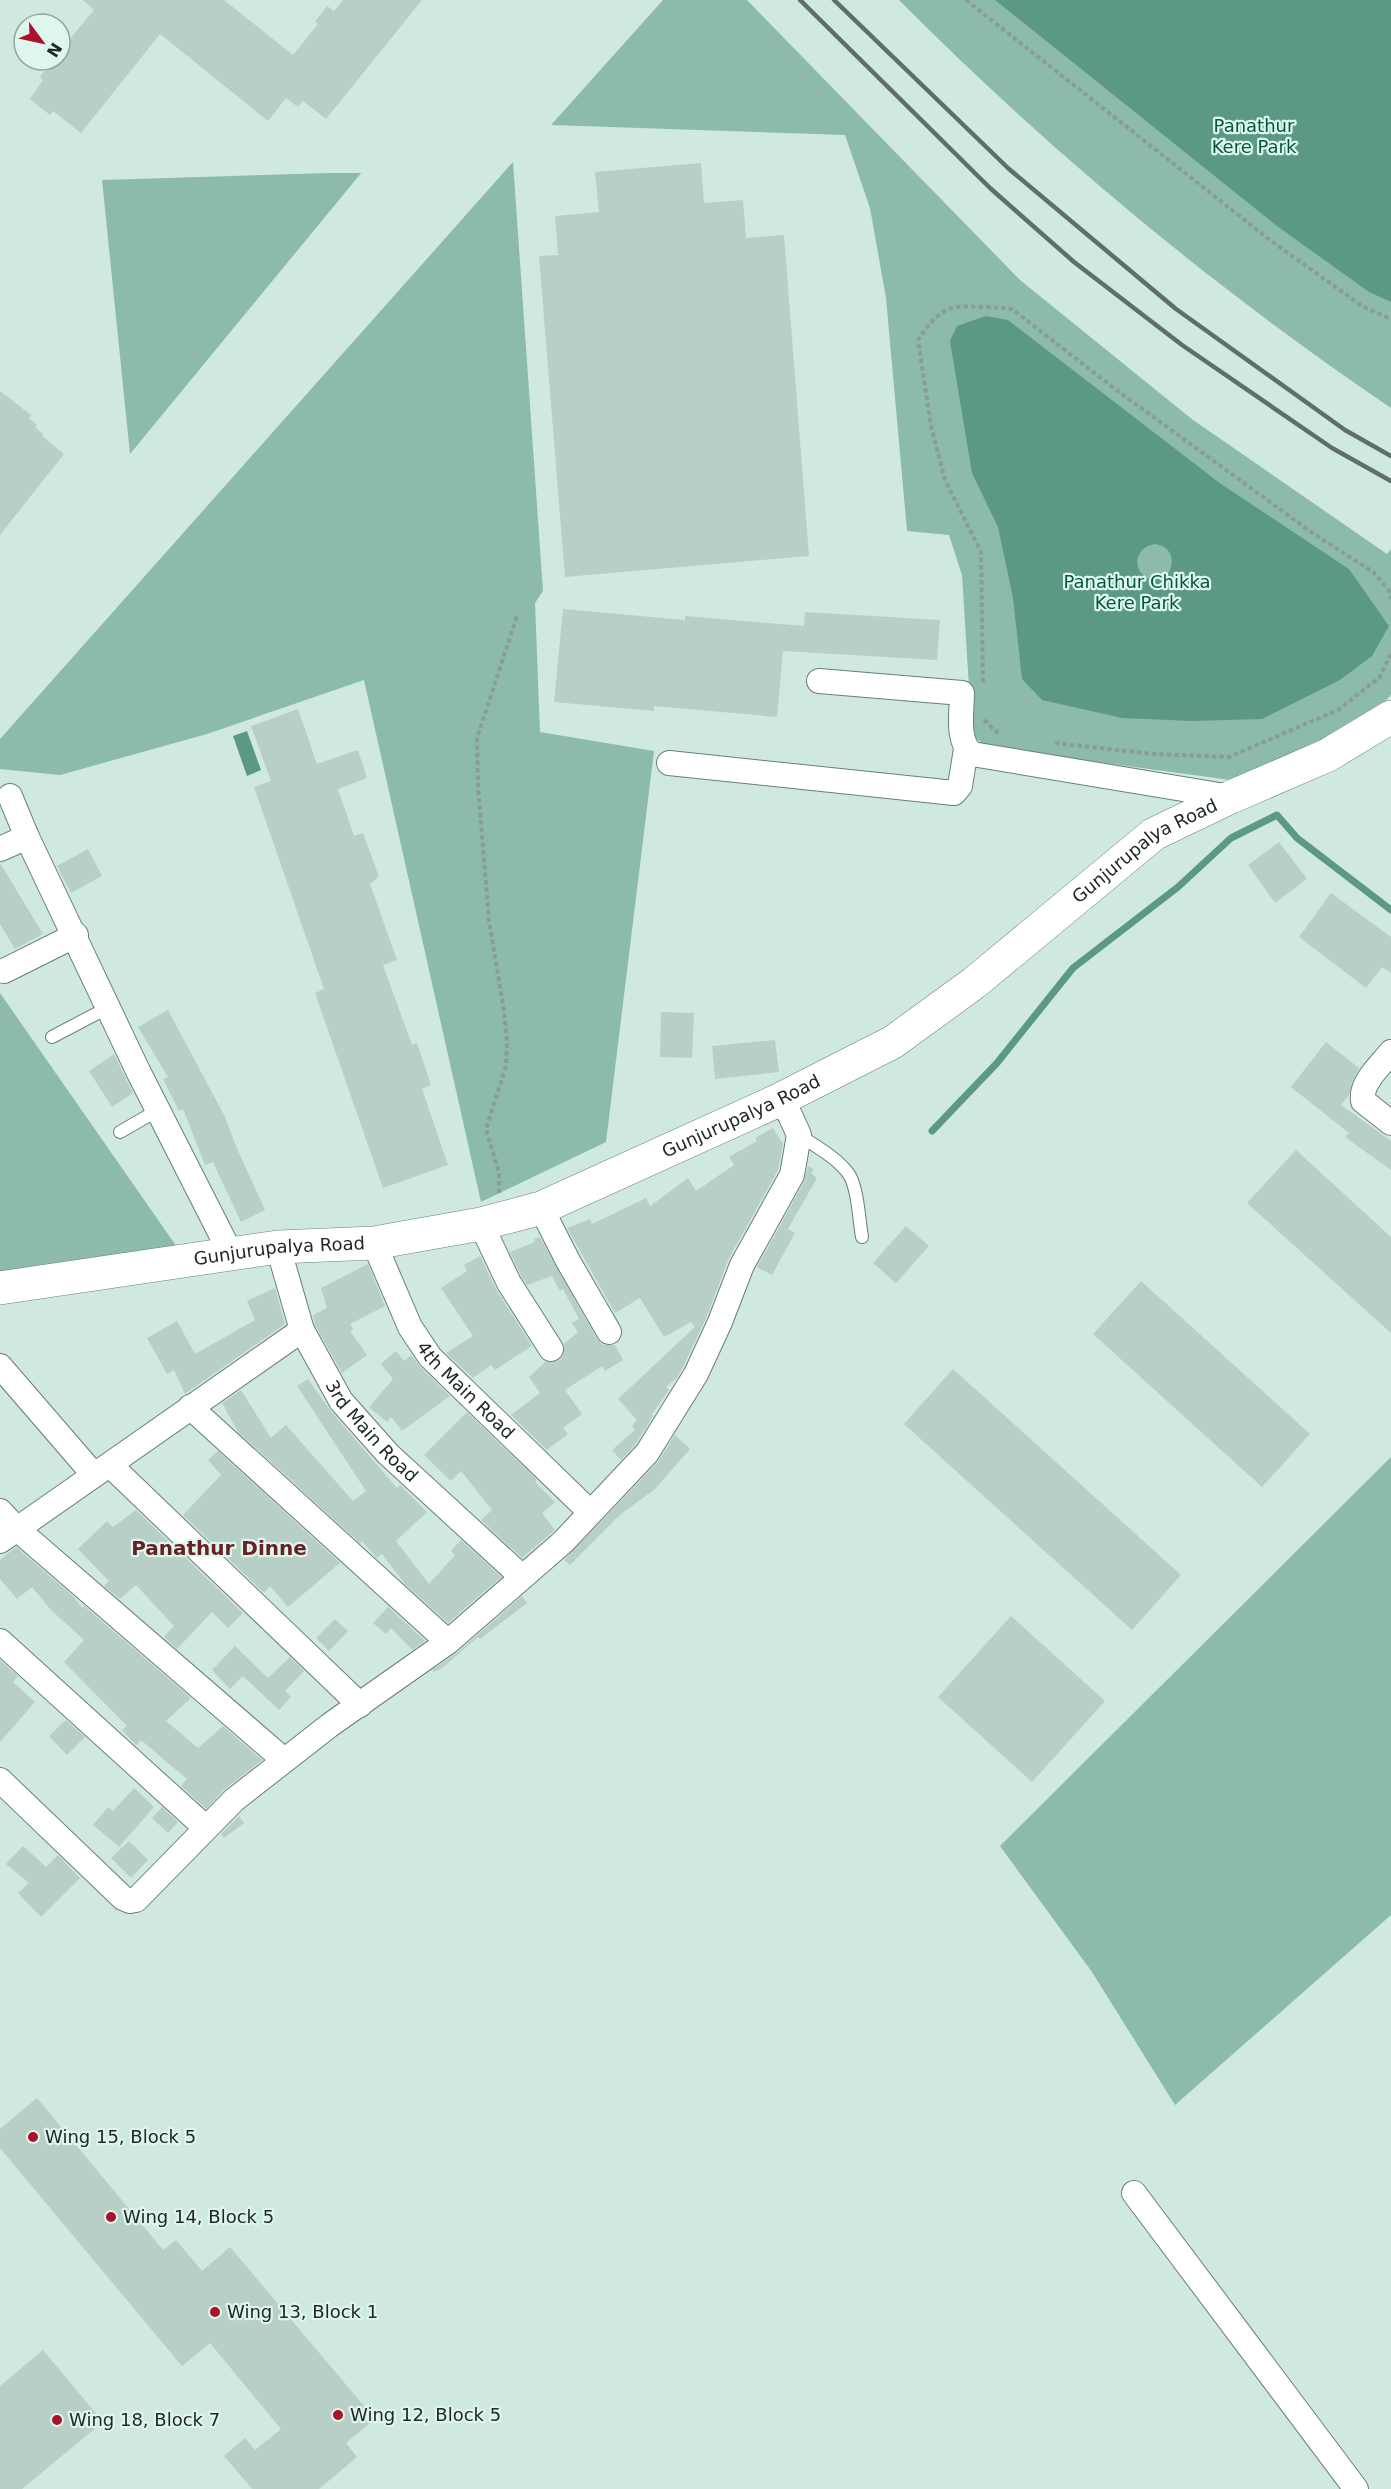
<svg xmlns="http://www.w3.org/2000/svg" width="1391" height="2489" viewBox="0 0 1391 2489" font-family="'DejaVu Sans',sans-serif">
	<style>
		.green { fill: #8dbbaa }
		.water { fill: #5b9984; fill-rule: evenodd }
		.lines { fill: none; stroke-linecap: round; stroke-linejoin: round }
		.stream { stroke: #5b9984; stroke-width: 7 }
		.building { fill: #b7cfc6 }
		.lane-casing { stroke: #687f76; stroke-width: 14 }
		.street-casing { stroke: #687f76; stroke-width: 26 }
		.secondary-casing { stroke: #687f76; stroke-width: 34 }
		.path { stroke: #8a9d95; stroke-width: 4; stroke-dasharray: 4.5 3; stroke-linecap: butt }
		.lane { stroke: #fff; stroke-width: 12 }
		.street { stroke: #fff; stroke-width: 24 }
		.secondary { stroke: #fff; stroke-width: 33 }
		.rail { stroke: #606e68; stroke-width: 4.5 }
		.poi-dot { fill: #a9112d; stroke: #def6ec; stroke-width: 2 }
		.labels { text-anchor: middle; stroke-width: 4.5; stroke-linejoin: round; paint-order: stroke }
		.park-label { font-size: 18px; fill: #005844; stroke: #def6ec }
		.street-label { font-size: 18px; fill: #202925; stroke: #def6ec }
		.poi-label { font-size: 18px; fill: #202925; stroke: #def6ec; text-anchor: start }
		.neighbourhood-label { font-size: 20px; font-weight: bold; fill: #672126; stroke: #def6ec }
	</style>
	<rect width="100%" height="100%" fill="#d0e9df"/>
	<!-- green -->
	<g class="green">
		<path d="M663,0H747L1020,280L1193,420L1387,554L1391,549V695L1382,704L1315,747L1230,780L988,747L972,736L962,575L949,535L907,531L886,298L870,208L845,135L551,125Z"/>
		<path d="M899,0H1391V408C1214,288 1049,151 899,0Z"/>
		<path d="M513,162L543,591L535,603L540,732L654,751L606,1142L481,1202L364,680L207,734L60,775L0,769V739Z"/>
		<path d="M363,172H362L130,454L102,180Z"/>
		<path d="M0,993L179,1250L0,1274Z"/>
		<path d="M1391,1457V1915L1175,2105L1092,1972L1000,1846Z"/>
	</g>
	<!-- water -->
	<g class="water">
		<path d="M995,0H1391V302L1369,292L1277,226Z"/>
		<path d="M986,316L1008,320L1221,484L1349,569L1389,626L1372,656L1340,680L1262,719L1192,721L1122,718L1042,700L1022,679L1013,598L998,527L972,473L950,341L957,326ZM1155,544C1171,546 1176,560 1168,574L1152,580C1131,574 1133,547 1155,544Z"/>
		<path d="M247,731L261,770L247,776L233,736Z"/>
	</g>
	<g class="lines">
		<!-- stream -->
		<path class="stream" d="M932,1131L997,1063L1073,968L1178,887L1231,838L1277,815L1297,838L1391,910"/>
	</g>
	<!-- building -->
	<g class="building">
		<path d="M83,0H224L293,55L318,24L315,21L327,6L334,11L343,0H422L326,119L303,101L298,107L286,98L268,121L160,34L81,133L53,111L50,115L30,99L43,80L40,77L53,60H60V51L94,10Z"/>
		<path d="M701,163L704,203L743,200L746,238L784,235L809,556L565,577L539,256L558,255L555,216L599,212L595,172Z"/>
		<path d="M0,391L31,415L29,418L37,425L35,427L43,434L42,436L64,454L0,535Z"/>
		<path d="M563,609L685,620V616L804,626L805,612L940,620L937,660L783,651L777,717L654,706V711L554,702Z"/>
		<path d="M298,709L317,764L358,750L367,778L338,789L354,836L363,833L379,877L370,884L397,960L383,965L412,1045L417,1043L431,1085L422,1089L448,1165L383,1188L315,993L324,989L254,787L271,781L251,726Z"/>
		<path d="M1279,842L1307,879L1275,903L1248,865Z"/>
		<path d="M88,849L102,876L71,893L57,866Z"/>
		<path d="M0,863L43,934L15,949L0,924Z"/>
		<path d="M1331,893L1391,937V973L1382,967L1366,988L1299,937Z"/>
		<path d="M168,1010L224,1115L238,1151L265,1210L241,1222L213,1162L205,1165L183,1109L179,1111L163,1079L168,1077L138,1027Z"/>
		<path d="M661,1012L694,1013L692,1058L660,1057Z"/>
		<path d="M775,1040L779,1072L715,1079L712,1046Z"/>
		<path d="M1326,1042L1359,1068L1352,1082L1349,1095L1341,1105L1391,1141V1170L1345,1137L1349,1133L1291,1087Z"/>
		<path d="M114,1054L133,1093L112,1107L89,1071Z"/>
		<path d="M773,1128L783,1144L778,1170L729,1258L707,1316L683,1367L677,1378L666,1387L669,1390L652,1414L653,1416L636,1444L621,1460L612,1450L635,1430L632,1426L637,1420L618,1399L695,1327L691,1322L664,1337L640,1298L615,1313L567,1228L590,1219L592,1224L646,1198L650,1206L688,1178L696,1191L734,1165L729,1157L757,1141L755,1138Z"/>
		<path d="M1296,1150L1391,1237V1333L1247,1203Z"/>
		<path d="M808,1166L814,1169L811,1173L817,1178L788,1229L795,1233L772,1275L757,1267L804,1182Z"/>
		<path d="M906,1226L929,1246L896,1283L873,1263Z"/>
		<path d="M540,1237L597,1339L602,1345H615L623,1360L605,1371L602,1366L565,1390L582,1414L563,1428L568,1434L547,1450L511,1415L540,1393L529,1377L545,1362L558,1361L563,1356L564,1344L578,1332L572,1323L579,1319L563,1289L560,1291L552,1276L527,1285L521,1276L510,1252L535,1242L534,1239Z"/>
		<path d="M480,1256L497,1291L532,1346L495,1370L491,1365L473,1378L446,1353L473,1336L441,1288L467,1271L464,1265Z"/>
		<path d="M368,1264L385,1306L350,1324L353,1329L350,1331L367,1355L342,1373L315,1325L313,1315L327,1308L321,1288Z"/>
		<path d="M1141,1281L1310,1434L1262,1487L1093,1334Z"/>
		<path d="M275,1288L285,1324L185,1394L174,1370L167,1374L147,1338L177,1321L195,1354L255,1320L247,1301Z"/>
		<path d="M396,1351L404,1361L411,1355L420,1367L450,1396L402,1431L391,1417L387,1422L369,1407L393,1379L381,1364Z"/>
		<path d="M953,1369L1181,1575L1132,1630L904,1424Z"/>
		<path d="M308,1379L330,1410L397,1488L400,1485L427,1512L396,1541L429,1584L455,1555L451,1551L461,1540L501,1577L448,1623L405,1584L382,1554L377,1558L362,1541L360,1543L238,1432L222,1403L241,1390L271,1438L286,1425L353,1501L366,1491L297,1386Z"/>
		<path d="M467,1412L537,1480L535,1482L555,1502L542,1513L555,1530L522,1558L481,1520L492,1510L461,1471L451,1481L424,1455Z"/>
		<path d="M675,1435L690,1449L655,1489L621,1514L570,1565L564,1560L657,1463Z"/>
		<path d="M218,1451L340,1563L288,1607L270,1586L264,1593L183,1515L221,1475L208,1460Z"/>
		<path d="M136,1510L243,1613L228,1628L212,1612L177,1649L164,1637L174,1626L136,1585L120,1599L104,1586L109,1581L78,1549L107,1521L113,1527Z"/>
		<path d="M16,1547L73,1596L82,1608L84,1606L191,1698L166,1721L198,1748L223,1726L262,1760L225,1789L206,1809L181,1786L187,1779L141,1740L136,1745L134,1743L122,1730L127,1726L64,1662L84,1640L51,1610L32,1587L17,1599L0,1579V1560Z"/>
		<path d="M522,1596L527,1603L480,1639L478,1637L442,1668L434,1672L432,1670L457,1653Z"/>
		<path d="M388,1607L425,1641L412,1650L391,1628L386,1634L373,1623Z"/>
		<path d="M1011,1616L1105,1701L1032,1782L938,1697Z"/>
		<path d="M335,1619L348,1631L329,1651L316,1638Z"/>
		<path d="M235,1646L268,1678L290,1657L304,1671L285,1691L291,1697L279,1710L243,1676L230,1689L212,1670Z"/>
		<path d="M0,1660L18,1676L13,1682L35,1702L0,1742Z"/>
		<path d="M66,1720L85,1737L67,1755L49,1736Z"/>
		<path d="M134,1788L154,1807L119,1847L93,1825L108,1807L113,1811Z"/>
		<path d="M162,1807L178,1822L168,1833L152,1818Z"/>
		<path d="M239,1816L244,1823L224,1838L221,1834Z"/>
		<path d="M129,1841L148,1860L131,1878L111,1858Z"/>
		<path d="M23,1846L46,1867L58,1855L80,1878L41,1917L18,1893L29,1883L6,1864Z"/>
		<path d="M37,2098L163,2250L176,2240L202,2271L230,2247L375,2419L346,2443L357,2457L319,2489H252L224,2456L245,2438L255,2450L281,2429L210,2343L182,2366L0,2148V2129Z"/>
		<path d="M43,2350L103,2422L22,2489H0V2386Z"/>
	</g>
	<g class="lines">
		<!-- lane casing -->
		<g class="lane-casing">
			<g id="lane">
				<path d="M52,1037L109,1007"/>
				<path d="M120,1132L158,1110"/>
				<path d="M799,1135C815,1146 836,1157 848,1173C858,1186 859,1221 862,1237"/>
			</g>
		</g>
		<!-- street casing -->
		<g class="street-casing">
			<g id="street">
				<path d="M819,681L962,693C962,711 956,741 972,754L1231,797"/>
				<path d="M669,763L954,793L960,786L966,749"/>
				<path d="M10,796L27,837L138,1071L231,1254"/>
				<path d="M0,849L27,837"/>
				<path d="M4,971L76,935"/>
				<path d="M1391,1052C1380,1066 1360,1083 1363,1101L1391,1123"/>
				<path d="M541,1208L568,1261L609,1332"/>
				<path d="M481,1224L509,1283L551,1349"/>
				<path id="s1" d="M374,1243L410,1327L430,1357L590,1512"/>
				<path id="s2" d="M278,1247L302,1330L341,1401L388,1454L522,1577"/>
				<path d="M0,1366L94,1475"/>
				<path d="M190,1407L448,1642"/>
				<path d="M110,1465L360,1705"/>
				<path d="M0,1511L17,1529L284,1760"/>
				<path d="M0,1541L302,1330"/>
				<path d="M0,1641L206,1828"/>
				<path d="M0,1780L123,1898L130,1901L136,1900L234,1800L330,1725L448,1642L563,1542L647,1453L696,1374L720,1322L742,1265L792,1175L799,1135L790,1115L779,1100"/>
				<path d="M1134,2193L1356,2489"/>
			</g>
		</g>
		<!-- secondary casing -->
		<g class="secondary-casing">
			<g id="secondary">
				<path id="s3" d="M0,1288L278,1247L374,1243L481,1224L541,1208L779,1100L893,1042L974,983L1154,834L1231,797L1328,755L1391,717"/>
			</g>
		</g>
		<!-- path -->
		<g class="path">
			<path d="M966,0L1270,240L1362,306L1391,319"/>
			<path d="M983,682L981,552L945,480L931,426L918,340C926,328 936,314 949,309C960,304 999,308 1012,309L1115,389L1311,532L1373,572L1388,589L1391,599"/>
			<path d="M984,720L1000,735"/>
			<path d="M1055,743L1154,754L1229,757L1338,710L1379,678L1391,654"/>
			<path d="M499,1193V1173L486,1129L506,1066L507,1042L504,1011L489,921L478,786L477,738L517,616"/>
		</g>
		<!-- lane -->
		<use href="#lane" class="lane"/>
		<!-- street -->
		<use href="#street" class="street"/>
		<!-- secondary -->
		<use href="#secondary" class="secondary"/>
		<!-- rail -->
		<g class="rail">
			<path d="M800,0L990,188L1074,262L1182,345L1332,448L1391,481"/>
			<path d="M834,0L1009,169L1176,309L1345,430L1391,456"/>
		</g>
	</g>
	<!-- markers -->
	<g class="poi-dot">
		<circle cx="33" cy="2137" r="6"/>
		<circle cx="111" cy="2217" r="6"/>
		<circle cx="215" cy="2312" r="6"/>
		<circle cx="338" cy="2415" r="6"/>
		<circle cx="57" cy="2420" r="6"/>
	</g>
	<g class="labels">
		<!-- park labels -->
		<g class="park-label">
			<text x="1254" y="132">Panathur<tspan x="1254" dy="21">Kere Park</tspan></text>
			<text x="1137" y="588">Panathur Chikka<tspan x="1137" dy="21">Kere Park</tspan></text>
		</g>
		<!-- street labels -->
		<g class="street-label">
			<text dy="6" stroke="none"><textPath href="#s3" startOffset="1254">Gunjurupalya Road</textPath></text>
			<text dy="6" stroke="none"><textPath href="#s3" startOffset="768">Gunjurupalya Road</textPath></text>
			<text dy="6" stroke="none"><textPath href="#s3" startOffset="282">Gunjurupalya Road</textPath></text>
			<text dy="6" stroke="none"><textPath href="#s1" startOffset="176">4th Main Road</textPath></text>
			<text dy="6" stroke="none"><textPath href="#s2" startOffset="210">3rd Main Road</textPath></text>
		</g>
		<!-- poi labels -->
		<g class="poi-label">
			<text x="45" y="2143">Wing 15, Block 5</text>
			<text x="123" y="2223">Wing 14, Block 5</text>
			<text x="227" y="2318">Wing 13, Block 1</text>
			<text x="350" y="2421">Wing 12, Block 5</text>
			<text x="69" y="2426">Wing 18, Block 7</text>
		</g>
		<!-- neighbourhood labels -->
		<g class="neighbourhood-label">
			<text x="219" y="1555">Panathur Dinne</text>
		</g>
	</g>
	<!-- north arrow -->
	<g transform="translate(42 42) rotate(123)"><circle r="28" fill="#def6ec" stroke="#92a49c" stroke-width="1.5"/>
	<path d="M0-4.5L10 22L0 15L-10 22Z" fill="#a9112d"/>
	<text y="-9" font-size="16" font-weight="bold" text-anchor="middle" fill="#202925">N</text>
	</g>
</svg>
